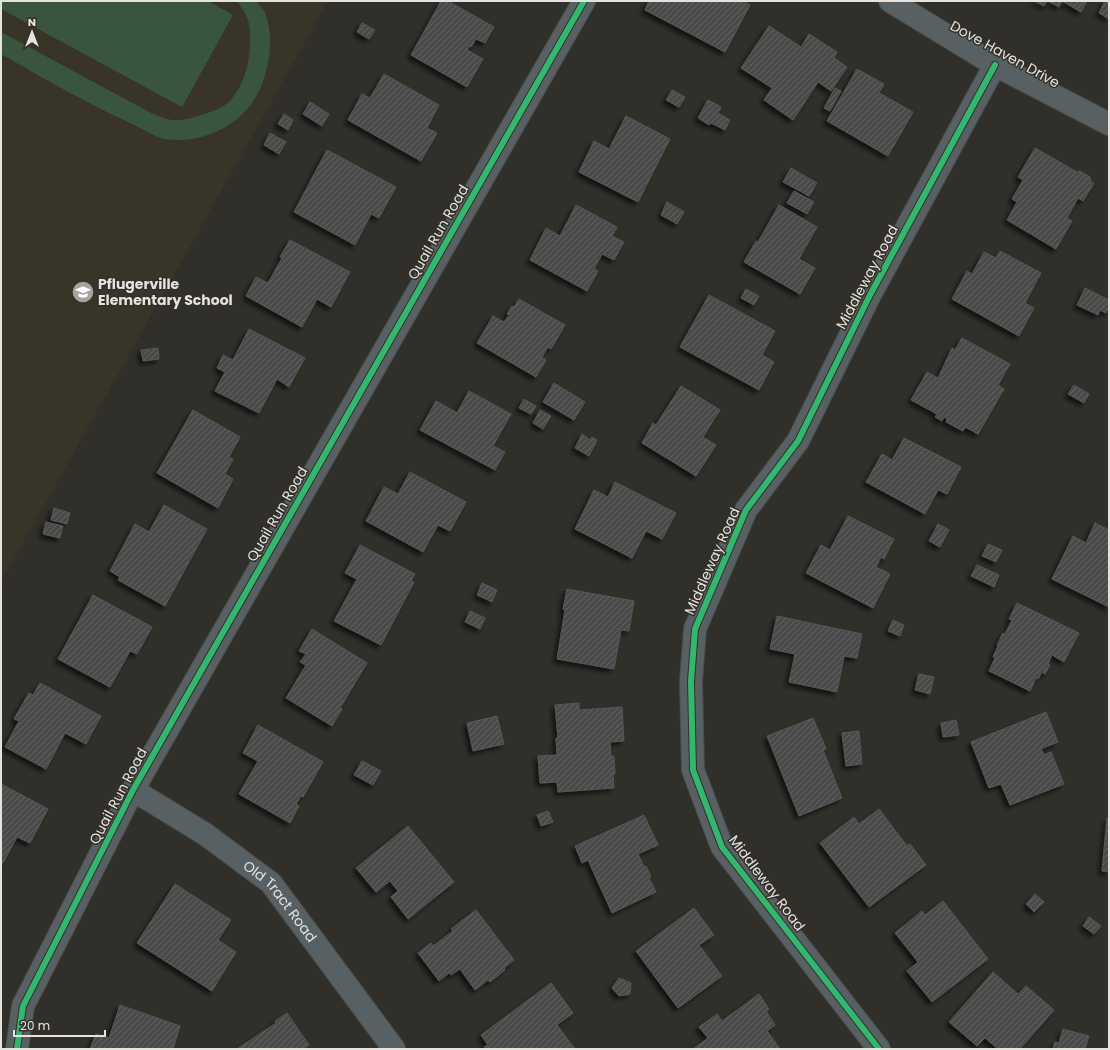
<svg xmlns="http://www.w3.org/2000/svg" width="1110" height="1050" viewBox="0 0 1110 1050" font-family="Poppins,sans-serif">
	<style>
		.built { fill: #383428 }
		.pitch { fill: #3a553e }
		.building { fill: url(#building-hatch); stroke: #575655; filter: url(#shadow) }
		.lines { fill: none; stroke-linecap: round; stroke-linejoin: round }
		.street-casing { stroke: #4c4b48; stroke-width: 24 }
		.street { stroke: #576062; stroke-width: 22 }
		.cycleway-casing { stroke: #323028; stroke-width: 8 }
		.cycleway { stroke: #33b770; stroke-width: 6 }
		.labels { text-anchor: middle; stroke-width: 3; stroke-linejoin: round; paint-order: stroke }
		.street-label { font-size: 14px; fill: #e4e3de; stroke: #323028 }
		.poi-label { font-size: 14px; font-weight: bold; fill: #e4e3de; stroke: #323028; text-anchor: start }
	</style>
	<defs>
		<pattern id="building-hatch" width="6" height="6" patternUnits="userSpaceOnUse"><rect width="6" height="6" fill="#4b4a49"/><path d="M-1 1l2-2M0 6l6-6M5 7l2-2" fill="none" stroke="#656463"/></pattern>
		<filter id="shadow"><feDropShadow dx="-3.5" dy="3.5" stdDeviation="2" flood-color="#0009"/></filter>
	</defs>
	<rect width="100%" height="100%" fill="#302f2a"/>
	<!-- built -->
	<path class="built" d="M1,1H328L1,582Z"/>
	<!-- pitch -->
	<g class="pitch">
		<path d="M1,1H208L233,15L182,107L1,9Z"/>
		<path d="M237,1H256C259,5 263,9 265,13C274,35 270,60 263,81C250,122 206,145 165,139C155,137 141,128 132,124C87,103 44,79 1,54V32L151,113C158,116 165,119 172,120C181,121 190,118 198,116C208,113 221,109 229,102C243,87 249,66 250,46C251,26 250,18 237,1Z"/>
	</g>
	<!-- building -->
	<g class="building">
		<path d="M441,1H448L494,27L485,43L476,39L471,47L470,46L467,50L483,59L467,87L411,55Z"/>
		<path d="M649,1H742L750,5L725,52L645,10Z"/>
		<path d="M1034,1H1047L1044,6Z"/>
		<path d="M1048,1H1062L1059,7Z"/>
		<path d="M1062,1H1087L1081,12Z"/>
		<path d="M1105,1H1109V19L1099,13Z"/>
		<path d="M362,23L375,30L369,39L357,32Z"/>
		<path d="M769,26L801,47L809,34L837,52L834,58L847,67L831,91L818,82L793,120L764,100L772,88L741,68Z"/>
		<path d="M857,69L884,84L879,93L913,112L888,156L827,121Z"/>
		<path d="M384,74L439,105L427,128L437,133L421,161L348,120L362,94L370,98Z"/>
		<path d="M835,88L841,91L830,111L824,108Z"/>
		<path d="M672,90L685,97L679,107L666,100Z"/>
		<path d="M708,100L721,107L718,113L730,120L725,130L711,123L709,125L698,118Z"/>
		<path d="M310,102L329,114L322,126L303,114Z"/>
		<path d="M284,114L293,120L288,130L278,124Z"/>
		<path d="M626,116L670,139L638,202L579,172L594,141L609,149Z"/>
		<path d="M270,133L286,142L279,154L264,145Z"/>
		<path d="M1035,148L1077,172L1080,171L1090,177L1091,182L1094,183L1083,201L1078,198L1067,218L1072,221L1056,249L1007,220L1017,202L1012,199L1023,180L1018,177Z"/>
		<path d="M327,150L396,187L379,218L371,214L355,245L294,212Z"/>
		<path d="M791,168L817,183L809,196L783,182Z"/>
		<path d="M794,191L814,202L807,214L787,203Z"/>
		<path d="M667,202L684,212L677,224L661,215Z"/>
		<path d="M576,205L617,227L612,236L624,242L614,260L602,254L594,269L598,271L587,291L530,260L546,228L560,236Z"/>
		<path d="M779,205L817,227L799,259L815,268L800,294L744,262L756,241L758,242Z"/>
		<path d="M290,240L350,272L331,307L317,299L302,327L246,296L256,277L268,283L282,258L280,257Z"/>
		<path d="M1000,251L1041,273L1025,303L1034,308L1019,336L952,299L967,271L972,274L984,252L996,258Z"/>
		<path d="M1085,288L1109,300V307L1106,313L1100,310L1098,315L1077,305Z"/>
		<path d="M746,289L759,296L754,305L741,298Z"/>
		<path d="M709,295L775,331L762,355L774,362L759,390L680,347Z"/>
		<path d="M519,299L565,325L551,349L548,347L542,357L546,360L536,377L477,343L493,316L504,322L509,315L507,314L512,306L514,307Z"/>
		<path d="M249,329L305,358L289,387L277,379L259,413L215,391L225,372L217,368L223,355L233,360Z"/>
		<path d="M962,338L1010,364L998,385L1004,389L978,434L965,427L963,431L946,422L947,419L944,417L942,421L935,417L937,414L911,400L927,372L938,378L952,348L955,350Z"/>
		<path d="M158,348L159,359L143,361L141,350Z"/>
		<path d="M554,383L585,402L574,420L543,402Z"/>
		<path d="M1074,385L1089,394L1084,403L1068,394Z"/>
		<path d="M681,386L720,410L703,437L716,445L696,476L642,443L653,423L656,425Z"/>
		<path d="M469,391L511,414L493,446L505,452L495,470L420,430L436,401L457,413Z"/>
		<path d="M524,399L536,406L531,414L519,408Z"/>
		<path d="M193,410L240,437L229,457L233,459L225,474L233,479L218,508L157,473Z"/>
		<path d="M540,410L551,416L543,429L533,423Z"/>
		<path d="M582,434L590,440L592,437L597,440L589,456L575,448Z"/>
		<path d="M904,438L961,467L947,494L938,490L925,514L866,482L882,454L892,460Z"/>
		<path d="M410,472L466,502L450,531L438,525L423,552L366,521L384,487L398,494Z"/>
		<path d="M615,482L676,513L662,539L646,531L632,558L575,529L594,490L608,497Z"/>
		<path d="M164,505L207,529L165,606L118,580L120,577L110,571L135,524L149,532Z"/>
		<path d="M54,508L70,513L67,524L51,520Z"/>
		<path d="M848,516L894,539L884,559L881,557L876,567L890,574L873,608L806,573L821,545L830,550Z"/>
		<path d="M46,522L63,526L60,538L43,534Z"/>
		<path d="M1095,523L1109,530V607L1052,579L1073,536L1086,543Z"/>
		<path d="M938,524L949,530L940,547L929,541Z"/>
		<path d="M988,544L1002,550L996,562L982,556Z"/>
		<path d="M360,545L415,574L411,581L414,582L381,645L334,621L357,579L345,573Z"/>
		<path d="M977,565L999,575L994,587L971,576Z"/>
		<path d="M482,583L497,590L492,602L477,595Z"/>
		<path d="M567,589L634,601L629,631L621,630L614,669L557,659L565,610L563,609Z"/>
		<path d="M93,595L152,627L137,654L130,651L110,687L58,659Z"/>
		<path d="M1017,603L1079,633L1064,662L1052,655L1048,664L1050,665L1045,674L1042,672L1038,679L1036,678L1030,691L989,671L995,658L993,657L998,646L997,645L1003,633L1005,634L1012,620L1009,619Z"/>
		<path d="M470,611L485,618L480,629L465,622Z"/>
		<path d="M777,616L862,634L857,658L844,656L837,692L789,682L795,654L770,649Z"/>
		<path d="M893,620L904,625L900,636L888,631Z"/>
		<path d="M312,629L367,663L340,708L342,709L332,726L286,698L306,665L300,662L306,654L299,651Z"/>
		<path d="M919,674L934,677L930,694L915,690Z"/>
		<path d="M40,683L101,716L86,744L65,733L46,769L5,747L19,721L14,719L29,693L33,695Z"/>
		<path d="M579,703V710L622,707L624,741L610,742L611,756H614L615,774H613L614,788L558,792L557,782L540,783L538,756L557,755L556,738H558L555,705Z"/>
		<path d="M1046,712L1058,742L1041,749L1044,755L1051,752L1064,784L1010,805L1001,784L989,788L971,742Z"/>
		<path d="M497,716L504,744L473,751L467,723Z"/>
		<path d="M813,718L826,749L823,750L842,798L799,816L767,736Z"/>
		<path d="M956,720L959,735L943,737L941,723Z"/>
		<path d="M258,725L323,762L303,797L301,796L296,804L299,806L290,823L239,794L258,761L243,753Z"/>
		<path d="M859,731L862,764L846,766L842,733Z"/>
		<path d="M362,761L381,771L373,785L354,775Z"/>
		<path d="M1,784L48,809L30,843L17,837L3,863L1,862Z"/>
		<path d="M879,809L907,846L910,844L926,865L869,907L820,843L854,817L859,824Z"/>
		<path d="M548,811L553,822L541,826L537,815Z"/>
		<path d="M644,815L658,845L638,854L644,867L646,866L651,877L649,878L656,892L612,913L588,860L582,863L575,846Z"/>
		<path d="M1107,818H1109V872L1102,871Z"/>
		<path d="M408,826L454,882L408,919L391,897L398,891L390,881L376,892L356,868Z"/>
		<path d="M175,884L231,920L218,940L236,952L212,991L137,943Z"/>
		<path d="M1035,894L1044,902L1034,912L1026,904Z"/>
		<path d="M943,901L988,959L932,1002L907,971L918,962L895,933L922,911L925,915Z"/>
		<path d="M694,908L714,935L699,945L722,976L678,1008L636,951Z"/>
		<path d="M476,910L514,960L504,968L505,970L490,982L488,980L475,990L460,969L451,975L449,973L439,981L418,953L431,943L433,946L453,931L451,929Z"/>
		<path d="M1089,917L1101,926L1094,934L1083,926Z"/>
		<path d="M993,972L1018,994L1026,986L1054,1010L1020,1049H998L985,1038L977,1046L949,1022Z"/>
		<path d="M619,978L631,983L630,994L619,996L612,988Z"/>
		<path d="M551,983L573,1013L557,1025L575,1049H486L484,1047L488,1045L481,1035Z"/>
		<path d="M759,994L769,1009L766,1011L775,1025L767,1031L780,1049H693L708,1038L699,1027L717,1014L722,1021Z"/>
		<path d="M120,1005L180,1026L173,1049H90L96,1034L109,1038Z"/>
		<path d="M287,1013L309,1045L303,1049H237L276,1023L275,1021Z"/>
		<path d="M1063,1029L1089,1036L1085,1049H1053L1055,1042L1059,1043Z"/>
	</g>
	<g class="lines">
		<!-- street casing -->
		<g class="street-casing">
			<g id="street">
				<path d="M890,1L995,65L1109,124"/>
				<path id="s1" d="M133,790L205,834L271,883L394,1049"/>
				<path d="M17,1049L23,1006L133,790L584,1"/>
				<path d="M879,1049L722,847L693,770L691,681L695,629L746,510L798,441L870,295L995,65"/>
			</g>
		</g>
		<!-- street -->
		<use href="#street" class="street"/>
		<!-- cycleway casing -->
		<g class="cycleway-casing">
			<g id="cycleway">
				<path d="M17,1049L23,1006L133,790L584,1"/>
				<path d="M879,1049L722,847L693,770L691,681L695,629L746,510L798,441L870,295L995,65"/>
			</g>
		</g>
		<!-- cycleway -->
		<use href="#cycleway" class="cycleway"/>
	</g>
	<!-- icons -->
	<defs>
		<g id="school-disc" transform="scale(1.15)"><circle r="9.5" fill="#a5a49f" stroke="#323028"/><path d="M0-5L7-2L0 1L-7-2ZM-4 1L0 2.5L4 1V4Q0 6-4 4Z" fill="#fff"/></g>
	</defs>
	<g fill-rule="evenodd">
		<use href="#school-disc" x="83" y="292"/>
	</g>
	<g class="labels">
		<!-- street labels -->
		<g class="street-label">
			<text transform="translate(1005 54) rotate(29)" y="5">Dove Haven Drive</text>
			<text transform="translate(438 232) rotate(-60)" y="5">Quail Run Road</text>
			<text transform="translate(867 277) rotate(-62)" y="5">Middleway Road</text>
			<text transform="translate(277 514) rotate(-60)" y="5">Quail Run Road</text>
			<text transform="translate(712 561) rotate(-66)" y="5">Middleway Road</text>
			<text transform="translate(118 796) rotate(-62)" y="5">Quail Run Road</text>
			<text transform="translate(767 883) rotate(53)" y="5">Middleway Road</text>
			<text dy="5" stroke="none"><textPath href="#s1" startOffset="186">Old Tract Road</textPath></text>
		</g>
		<!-- poi labels -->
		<g class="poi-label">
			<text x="98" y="289">Pflugerville<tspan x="98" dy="16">Elementary School</tspan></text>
		</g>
	</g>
	<!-- border -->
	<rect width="1110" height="1050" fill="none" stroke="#e4e3de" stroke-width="4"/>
	<!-- north arrow -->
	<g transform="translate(32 32)" stroke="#323028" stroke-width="3" paint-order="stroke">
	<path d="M0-3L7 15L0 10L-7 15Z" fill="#e4e3de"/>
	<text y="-6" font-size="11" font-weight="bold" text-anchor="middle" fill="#e4e3de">N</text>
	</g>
	<!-- scale -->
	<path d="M14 1030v6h91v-6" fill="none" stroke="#e4e3de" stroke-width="2"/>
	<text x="20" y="1030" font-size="12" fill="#e4e3de" stroke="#323028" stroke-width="3" paint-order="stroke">20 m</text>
</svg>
